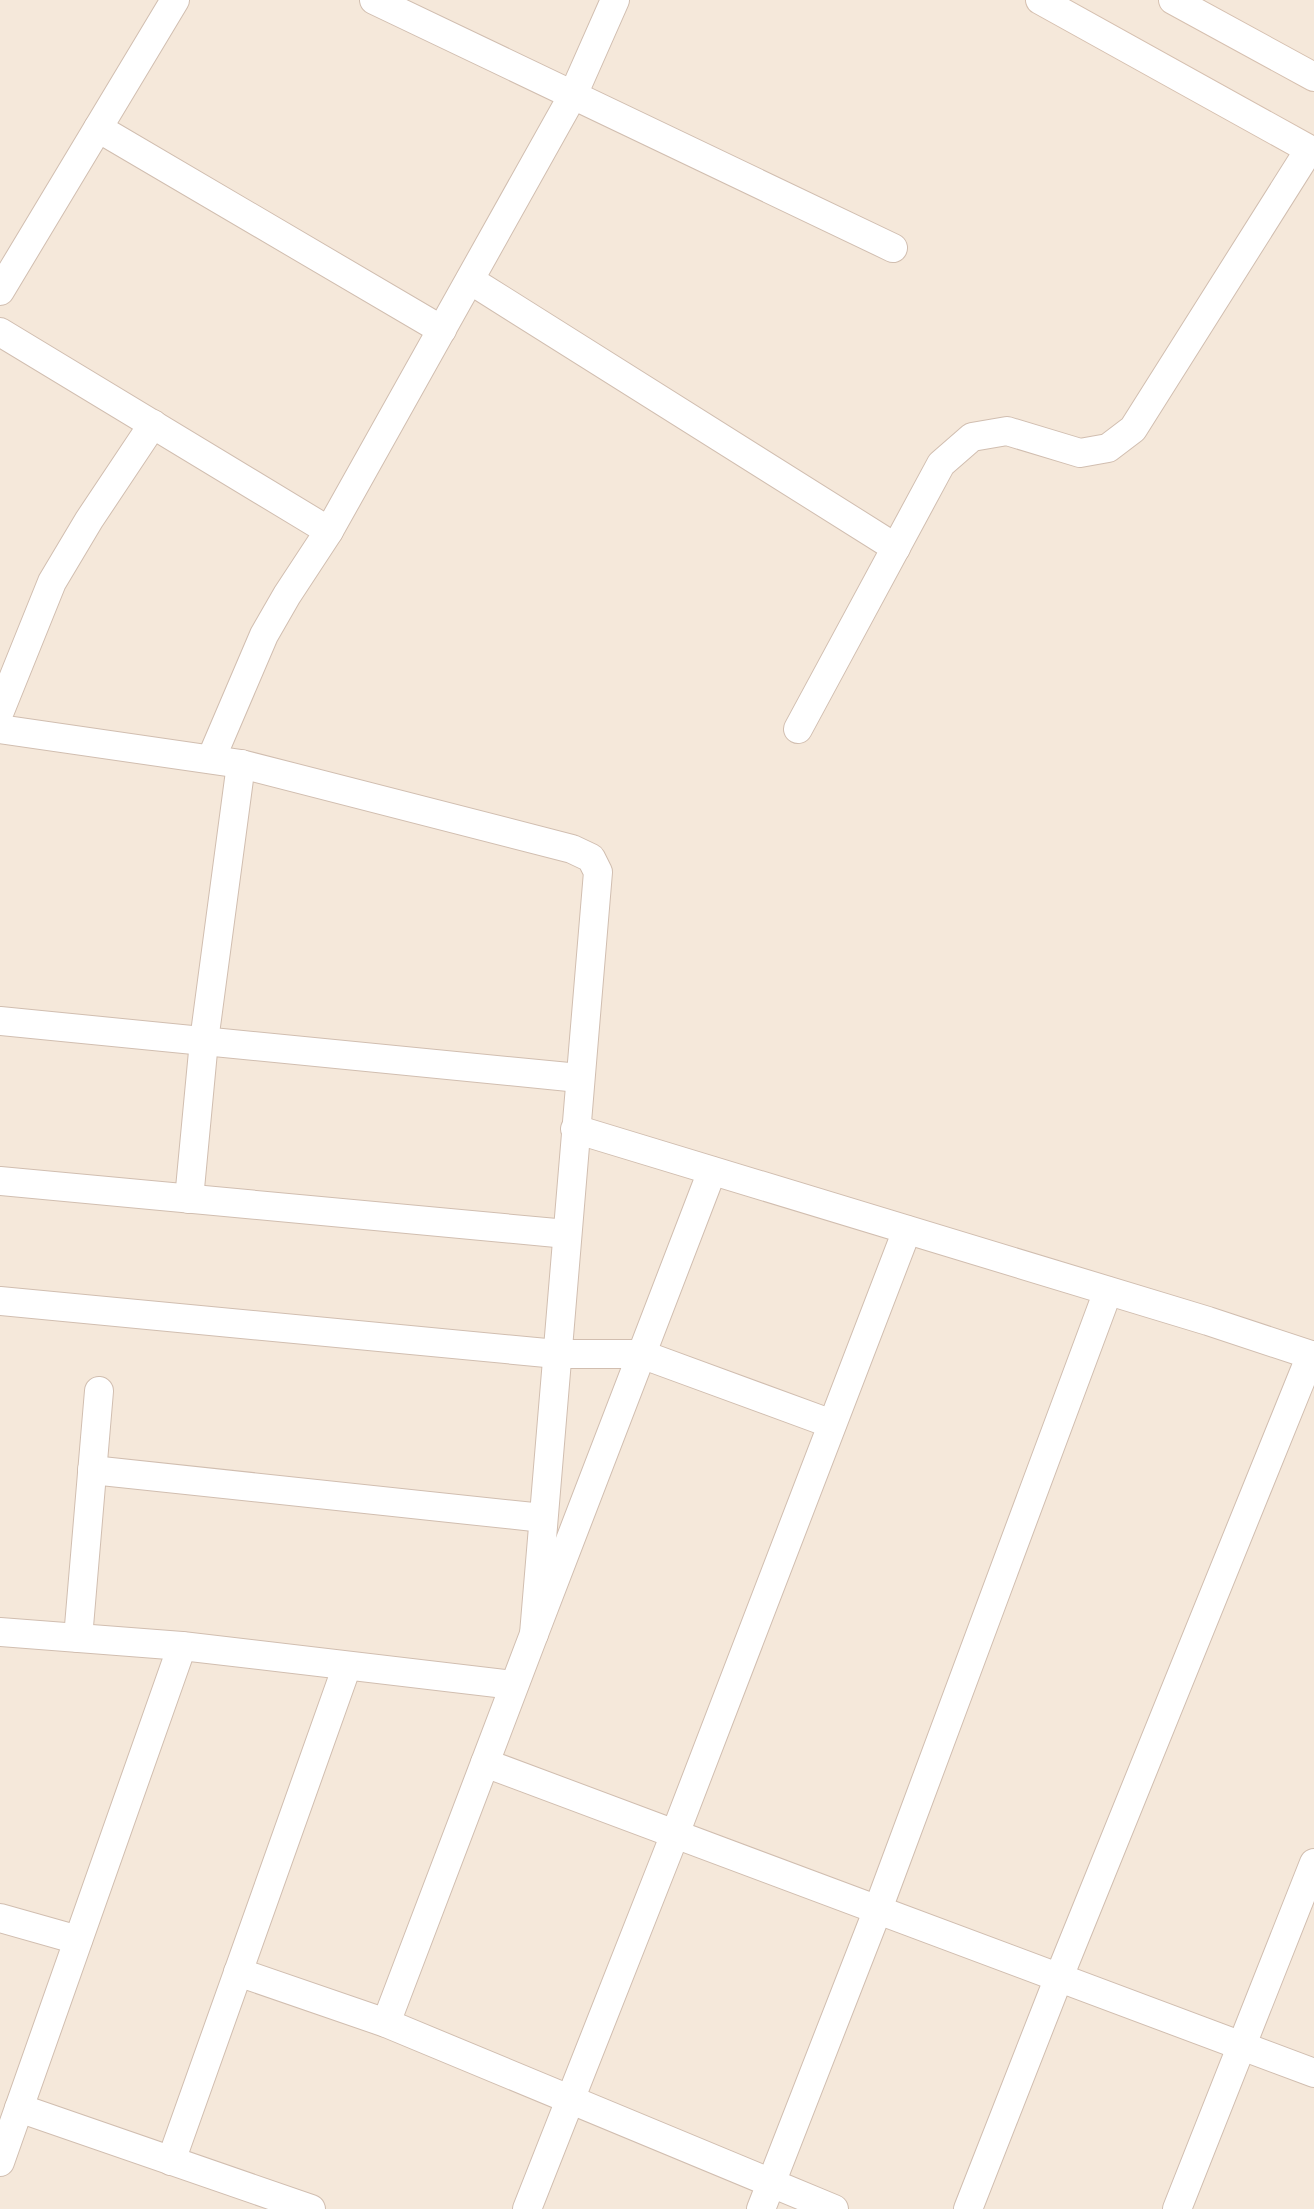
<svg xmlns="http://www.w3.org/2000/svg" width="1314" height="2209" viewBox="0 0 1314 2209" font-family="Cabin,sans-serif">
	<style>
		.residential { fill: #f5e8da }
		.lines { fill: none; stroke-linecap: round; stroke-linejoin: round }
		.minor-casing { stroke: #d1beb0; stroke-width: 30 }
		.secondary-casing { stroke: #d6c0b0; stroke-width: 30 }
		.minor { stroke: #fff; stroke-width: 28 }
		.secondary { stroke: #fff; stroke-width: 28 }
	</style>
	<rect width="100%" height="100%" fill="#fdf6ec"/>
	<!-- residential -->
	<rect class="residential" x="0" y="0" width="1314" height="2209"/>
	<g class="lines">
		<!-- minor casing -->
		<g class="minor-casing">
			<g id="minor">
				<path d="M374,0L893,248"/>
				<path d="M98,128L442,330"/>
				<path d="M470,280L896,548"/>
				<path d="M0,291L175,0"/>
				<path d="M0,332L329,531"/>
				<path d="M0,711L52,582L89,520L153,424"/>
				<path d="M0,729L241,764L572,849L591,858L598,872L534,1634"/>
				<path d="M798,729L941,464L972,437L1007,431L1080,453L1108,448L1133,429L1309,150"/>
				<path d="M211,759L264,635L287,595L329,531L573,95L615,0"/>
				<path d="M0,1021L579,1078"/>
				<path d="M575,1129L1208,1321L1314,1356"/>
				<path d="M0,1181L567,1234"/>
				<path d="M189,1199L204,1041L241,764"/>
				<path d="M0,1301L557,1354H641L832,1424"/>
				<path d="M92,1470L543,1518"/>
				<path d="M0,1632L182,1646L514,1685"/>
				<path d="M78,1638L99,1391"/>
				<path d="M485,1763L1314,2073"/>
				<path d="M0,1918L78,1940"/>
				<path d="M238,1972L386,2023L834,2209"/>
				<path d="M386,2023L534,1634L712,1171"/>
				<path d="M19,2108L311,2209"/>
				<path d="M171,2161L347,1666"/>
				<path d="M0,2162L182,1646"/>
				<path d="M527,2209L675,1834L907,1230"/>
				<path d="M761,2209L878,1909L1108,1291"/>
				<path d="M968,2209L1059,1977L1311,1355"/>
				<path d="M1177,2209L1314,1863"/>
			</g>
		</g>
		<!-- secondary casing -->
		<g class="secondary-casing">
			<g id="secondary">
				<path d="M1040,0L1314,152"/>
				<path d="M1173,0L1314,77"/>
			</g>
		</g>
		<!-- minor -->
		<use href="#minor" class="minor"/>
		<!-- secondary -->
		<use href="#secondary" class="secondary"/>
	</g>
</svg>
